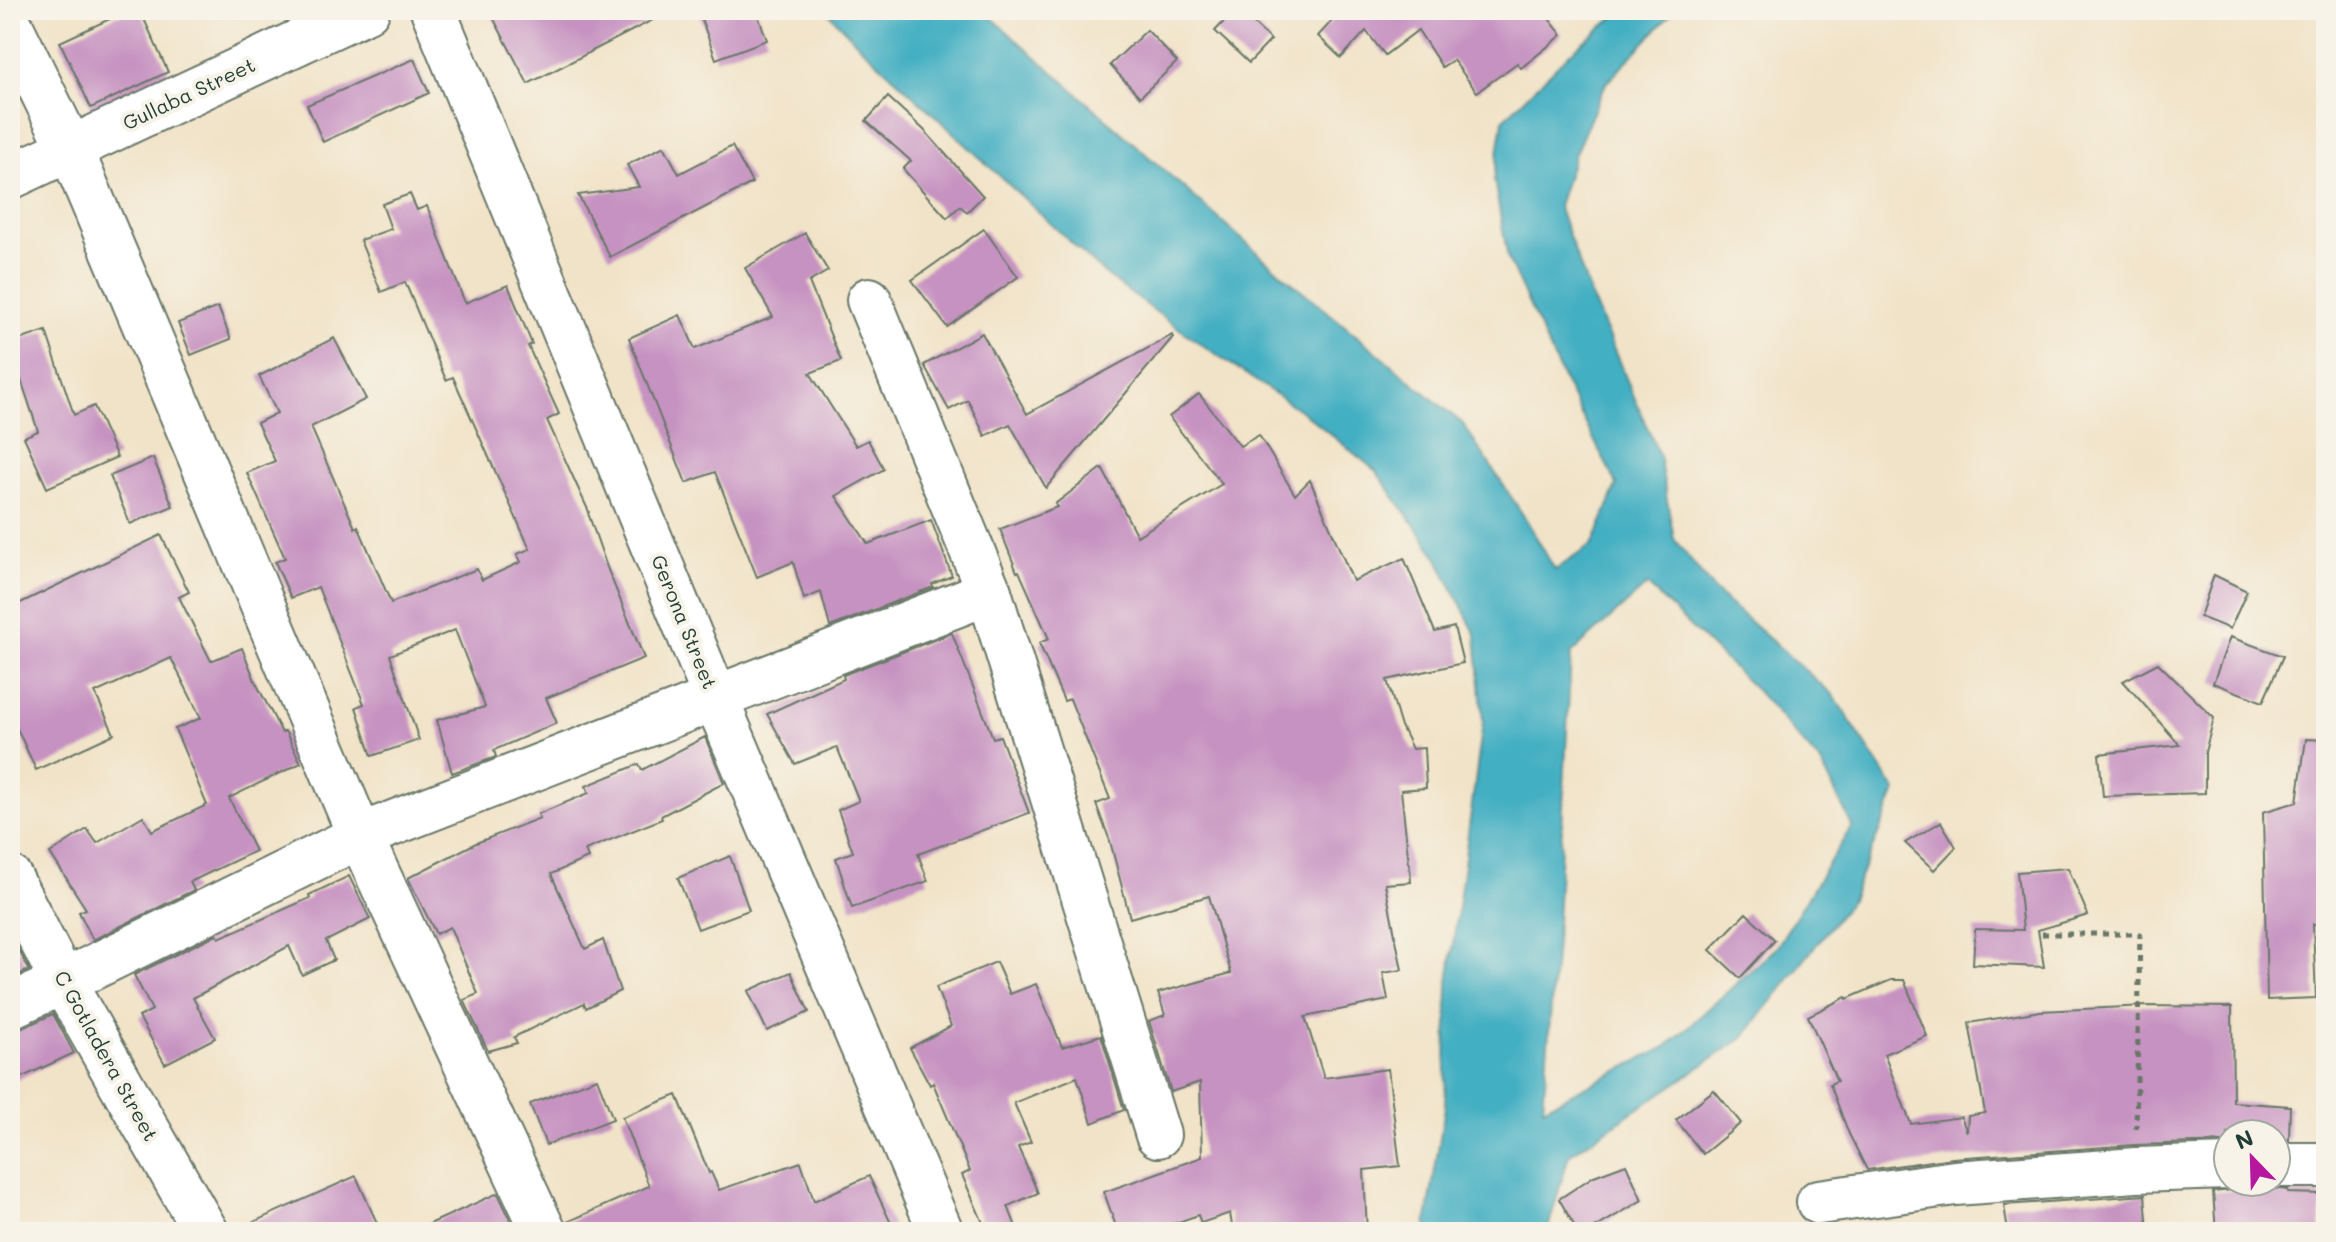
<svg xmlns="http://www.w3.org/2000/svg" width="2336" height="1242" viewBox="0 0 2336 1242" font-family="Mali,sans-serif">
	<style>
		.water { fill: #43afc2; stroke: #31767b; stroke-width: 2; fill-rule: evenodd }
		.building { fill: #c692c1 }
		.lines { fill: none; stroke-linecap: round; stroke-linejoin: round }
		.minor-casing { stroke: #687768; stroke-width: 48 }
		.path { stroke: #687768; stroke-width: 5; stroke-dasharray: 6 6; stroke-linecap: butt }
		.minor { stroke: #fff; stroke-width: 44 }
		.labels { text-anchor: middle; stroke-width: 8; stroke-linejoin: round; paint-order: stroke }
		.street-label { font-size: 20px; fill: #1f3d34; stroke: #f7f3e8 }
	</style>
	<rect width="100%" height="100%" fill="#f7f3e8"/>
	<filter id="ink" filterUnits="userSpaceOnUse"><feTurbulence type="fractalNoise" baseFrequency=".0125" numOctaves="2"/><feDisplacementMap in="SourceGraphic" scale="16" xChannelSelector="R" yChannelSelector="G"/><feConvolveMatrix kernelMatrix="1 2 1 2 8 2 1 2 1" color-interpolation-filters="sRGB"/></filter>
	<filter id="wash" filterUnits="userSpaceOnUse"><feTurbulence type="fractalNoise" baseFrequency=".006" numOctaves="4" result="noise"/><feDisplacementMap in="SourceGraphic" scale="32" xChannelSelector="R" yChannelSelector="G"/><feGaussianBlur stdDeviation="1.8" result="paint"/><feColorMatrix in="noise" values="0 0 0 0 0 0 0 0 0 0 0 0 0 0 0 0 0 1.4 0 .05"/><feComposite in="paint" operator="in"/></filter>
	<g filter="url(#wash)">
		<rect width="100%" height="100%" fill="#f1e3c8"/>
		<!-- water -->
		<path class="water" d="M826,10H983L1270,264L1463,424L1527,521L1555,570L1593,544L1617,485L1565,383L1508,259L1494,180L1503,120L1572,51L1623,10H1675L1606,83L1575,153L1558,206L1593,301L1659,455L1674,539L1714,590L1833,695L1896,791L1850,902L1742,1039L1569,1155L1547,1232H1425L1445,1107L1448,983L1483,722L1476,635L1437,557L1376,471L1308,416L1195,340L1108,277L858,44ZM1647,585L1757,691L1821,763L1852,826L1776,948L1666,1047L1543,1108L1556,942L1571,654Z"/>
		<g id="blocks">
			<!-- building -->
			<g class="building">
				<path d="M129,10H140L168,72L91,108L60,42Z"/>
				<path d="M489,10H672L528,84Z"/>
				<path d="M698,10H756L767,40L716,59Z"/>
				<path d="M1235,10H1239L1271,40L1249,63L1215,31Z"/>
				<path d="M1342,10H1542L1562,35L1521,68L1517,63L1477,92L1453,60L1442,67L1418,30L1385,55L1366,31L1341,58L1318,36Z"/>
				<path d="M1147,30L1177,62L1140,97L1110,65Z"/>
				<path d="M414,59L429,93L323,142L307,105Z"/>
				<path d="M888,97L924,130L983,196L967,212L960,206L947,218L903,169L911,161L866,121Z"/>
				<path d="M664,146L679,174L732,146L752,183L610,257L578,195L639,187L627,165Z"/>
				<path d="M410,194L417,210L427,206L465,303L508,285L532,344L528,346L559,414L547,420L589,512L588,513L608,570L644,658L546,698L557,723L494,750L496,757L452,773L437,720L485,707L455,630L390,655L419,740L372,756L356,707L364,704L318,587L291,598L275,562L285,558L247,473L275,461L257,423L277,413L259,376L334,338L366,399L311,427L355,528L358,526L391,603L477,569L482,580L521,562L517,554L530,549L453,377L446,380L405,282L381,292L360,240L391,229L382,204Z"/>
				<path d="M984,229L1018,277L947,327L912,280Z"/>
				<path d="M805,233L828,271L809,282L841,361L810,373L856,446L868,440L884,469L836,496L868,544L931,520L952,576L932,584L933,587L830,627L821,592L804,599L793,562L757,577L715,472L686,483L629,338L680,315L695,349L773,317L745,268Z"/>
				<path d="M218,307L231,339L191,355L178,323Z"/>
				<path d="M46,331L74,415L94,406L117,457L47,488L24,437L38,431L10,346V343Z"/>
				<path d="M982,333L1027,414L1172,335L1173,337L1046,488L1010,424L985,436L968,400L949,410L924,365Z"/>
				<path d="M1199,394L1240,446L1259,435L1295,495L1310,480L1353,581L1404,558L1435,632L1454,627L1463,663L1387,680L1400,724L1412,749L1424,748L1426,788L1401,790L1411,882L1385,884L1402,970L1383,973L1388,1000L1305,1017L1324,1078L1388,1069L1400,1166L1364,1170L1367,1232H1233L1230,1213L1201,1223L1198,1215L1150,1232H1118L1104,1192L1202,1157L1200,1082L1171,1092L1149,1021L1165,1015L1158,993L1231,973L1209,896L1130,918L1110,841L1096,804L1110,799L1070,699L1064,701L1039,643L1049,639L1019,571L1017,572L1000,529L1057,507L1055,504L1102,468L1137,536L1222,484L1169,417Z"/>
				<path d="M153,458L173,506L130,524L110,476Z"/>
				<path d="M161,535L189,592L179,597L211,661L242,648L256,683L282,733L285,731L301,763L229,798L255,851L190,882L194,890L93,940L79,912L86,909L50,853L87,829L97,843L143,816L152,831L207,805L175,729L201,718L171,658L95,693L114,734L36,770L10,713V608Z"/>
				<path d="M2214,575L2247,591L2230,629L2200,617Z"/>
				<path d="M952,633L993,738L1000,736L1029,813L918,854L928,881L852,908L836,858L853,852L838,810L859,801L837,747L795,764L767,714L844,679L843,675Z"/>
				<path d="M2230,637L2283,656L2263,702L2213,683Z"/>
				<path d="M2158,663L2214,718L2205,752V793L2103,796L2099,754L2180,745L2123,681Z"/>
				<path d="M705,737L724,783L661,816L662,819L585,850L588,858L551,874L585,949L603,940L620,991L586,1008L584,1003L514,1037L517,1043L488,1051L464,1000L478,994L450,927L436,934L408,878L476,843L540,818L538,814L589,793L586,786L639,764L642,770Z"/>
				<path d="M2306,739L2326,740V923L2313,924L2316,998L2267,1000L2263,812L2297,802Z"/>
				<path d="M1941,822L1956,847L1934,870L1905,843Z"/>
				<path d="M730,856L749,910L698,929L678,878Z"/>
				<path d="M2068,868L2088,915L2038,930L2044,967L1973,964L1975,929L2023,930L2017,872Z"/>
				<path d="M349,876L370,919L326,941L334,960L302,975L289,946L193,998L215,1038L165,1064L139,1017L152,1010L134,975L217,934L219,938L310,898L309,895Z"/>
				<path d="M1746,913L1775,940L1740,978L1710,950Z"/>
				<path d="M10,933L29,970L10,979Z"/>
				<path d="M996,962L1010,994L1036,984L1062,1047L1101,1035L1124,1110L1092,1123L1077,1077L1014,1103L1031,1142L1018,1147L1038,1193L1008,1206L1018,1232H987L962,1175L970,1171L933,1083L930,1085L910,1048L951,1026L936,987Z"/>
				<path d="M791,972L809,1012L767,1031L748,991Z"/>
				<path d="M1891,980H1904L1927,1036L1884,1054L1911,1124L1961,1117L1967,1132L1968,1116L1985,1113L1969,1023L2040,1011L2147,1006L2232,1007L2233,1102L2290,1106L2289,1140H2276V1134H2228V1142L2134,1145L1953,1158L1867,1170L1849,1134L1830,1084L1837,1081L1808,1016L1846,997L1847,999Z"/>
				<path d="M53,1014L74,1053L10,1083V1031L20,1029Z"/>
				<path d="M597,1078L613,1119L546,1145L530,1104Z"/>
				<path d="M1714,1090L1741,1123L1703,1154L1676,1120Z"/>
				<path d="M677,1095L709,1173L711,1172L719,1190L801,1162L814,1201L869,1176L895,1232H569L567,1222L649,1186L622,1117Z"/>
				<path d="M1626,1164L1642,1200L1588,1232H1578L1559,1199L1594,1176Z"/>
				<path d="M356,1176L381,1232H231Z"/>
				<path d="M2247,1182H2259L2264,1187L2288,1190V1193L2322,1194L2320,1232H2216L2213,1192L2240,1189Z"/>
				<path d="M498,1193L516,1232H412Z"/>
				<path d="M2145,1195L2148,1232H2008L2004,1205Z"/>
			</g>
		</g>
	</g>
	<g filter="url(#ink)">
		<use href="#blocks" fill-opacity="0" stroke="#687768" stroke-width="2"/>
		<g class="lines">
			<!-- minor casing -->
			<g class="minor-casing">
				<g id="minor">
					<path d="M433,10L715,697L941,1232"/>
					<path d="M10,25L71,150L360,836L544,1232"/>
					<path d="M10,177L367,10"/>
					<path d="M869,300L989,592L1158,1135"/>
					<path d="M10,878L63,982L206,1232"/>
					<path d="M10,1006L63,982L360,836L989,592"/>
					<path d="M2276,1165H2326"/>
					<path d="M1819,1202L1955,1183L2136,1170L2228,1167"/>
				</g>
			</g>
			<!-- path -->
			<path class="path" d="M2042,934H2140L2136,1129"/>
			<!-- minor -->
			<use href="#minor" class="minor"/>
		</g>
	</g>
	<g class="labels">
		<!-- street labels -->
		<g class="street-label">
			<text transform="translate(189 94) rotate(-25)" y="7">Gullaba Street</text>
			<text transform="translate(684 622) rotate(68)" y="7">Gerona Street</text>
			<text transform="translate(106 1056) rotate(61)" y="7">C Gotladera Street</text>
		</g>
	</g>
	<!-- margin -->
	<rect width="2336" height="1242" fill="none" stroke="#f7f3e8" stroke-width="40"/>
	<!-- north arrow -->
	<g transform="translate(2252 1158) rotate(337)"><circle r="38" fill="#f7f3e8" stroke="#a1aaa0" stroke-width="2"/>
	<path d="M0-6L14 30L0 20L-14 30Z" fill="#b5179e"/>
	<text y="-12" font-size="22" font-weight="bold" text-anchor="middle" fill="#1f3d34">N</text>
	</g>
</svg>
